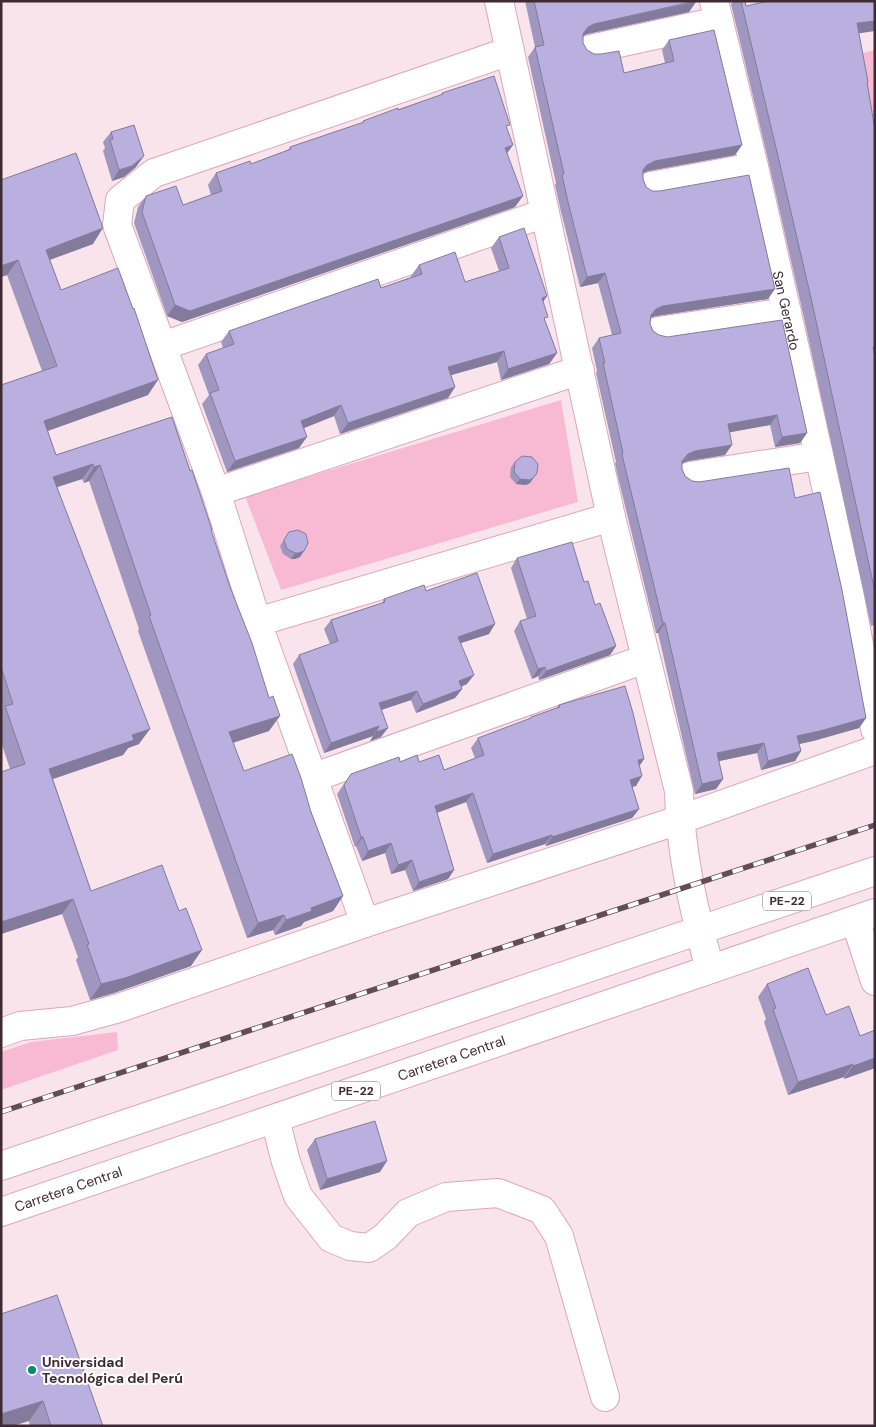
<svg xmlns="http://www.w3.org/2000/svg" width="876" height="1427" viewBox="0 0 876 1427" font-family="'DM Sans',sans-serif">
	<style>
		.green { fill: #f8bad3 }
		.lines { fill: none; stroke-linecap: round; stroke-linejoin: round }
		.minor-casing { stroke: #dba6bb; stroke-width: 30 }
		.highway-casing { stroke: #dba6bb; stroke-width: 30 }
		.minor { stroke: #fff; stroke-width: 28 }
		.highway { stroke: #fff; stroke-width: 28 }
		.rail-casing { stroke: #624d56; stroke-width: 5.5 }
		.rail { stroke: #fff; stroke-width: 4; stroke-dasharray: 11; stroke-linecap: butt }
		.wall { fill: #9f97c0 }
		.shaded-wall { fill: #827b9c }
		.building { fill: #b9b0df; stroke: #827b9c }
		.poi-dot { fill: #058b71; stroke: #fff; stroke-width: 2 }
		.labels { text-anchor: middle; stroke-width: 4; stroke-linejoin: round; paint-order: stroke }
		.shield { fill: #fff; stroke: #796a70; stroke-width: 1 }
		.shield-label { font-size: 12px; font-weight: bold; fill: #3f2a33 }
		.street-label { font-size: 14px; fill: #3f2a33; stroke: #fff }
		.poi-label { font-size: 14px; font-weight: bold; fill: #3f2a33; stroke: #fff; text-anchor: start }
	</style>
	<rect width="100%" height="100%" fill="#fae4ec"/>
	<!-- green -->
	<g class="green">
		<path d="M875,50V138L858,54Z"/>
		<path d="M561,400L578,502L281,590L245,496Z"/>
		<path d="M117,1032L118,1050L1,1090V1052L31,1042Z"/>
	</g>
	<g class="lines">
		<!-- minor casing -->
		<g class="minor-casing">
			<g id="minor">
				<path d="M499,1L611,517L679,791C680,852 694,911 710,969"/>
				<path id="s1" d="M714,1L754,167L823,473L850,597L875,729"/>
				<path d="M591,49L719,21"/>
				<path d="M651,186L754,167"/>
				<path d="M658,331L787,312"/>
				<path d="M163,346L545,213"/>
				<path d="M690,476L819,456"/>
				<path d="M216,492L580,370"/>
				<path d="M257,622L611,517"/>
				<path d="M312,778L645,659"/>
				<path d="M855,920L875,981"/>
				<path d="M365,923L257,622L216,492L117,225L120,200L154,173L510,51"/>
				<path d="M1,1033L20,1026L72,1021L119,1008L365,923L679,820L875,750"/>
				<path d="M275,1119L286,1162L298,1196L331,1238L350,1246L369,1248L385,1237L408,1213L446,1197L498,1193L542,1210L559,1236L605,1397"/>
			</g>
		</g>
		<!-- highway casing -->
		<g class="highway-casing">
			<g id="highway">
				<path d="M1,1166L875,871"/>
				<path id="s2" d="M1,1212L875,913"/>
			</g>
		</g>
		<!-- minor -->
		<use href="#minor" class="minor"/>
		<!-- highway -->
		<use href="#highway" class="highway"/>
		<!-- rail casing -->
		<g class="rail-casing">
			<path id="rail" d="M1,1112L875,825"/>
		</g>
		<!-- rail -->
		<use href="#rail" class="rail"/>
	</g>
	<!-- wall -->
	<g class="wall">
		<path d="M525,1H696L689,12L587,34L583,36V43L587,50L624,73L665,63L662,50L669,40L742,145L735,155L648,171L643,173V179L646,187L768,299L656,316L650,318V324L653,331L659,335L807,433L800,443L775,447L770,425L729,432L725,455L688,461L682,463V469L685,476L692,481L795,498L866,718L859,728L813,741L799,744L801,751L795,761L761,770L757,753L719,761L723,779L716,789L695,794L658,633H656L617,473L615,463L616,462L596,373L597,371L592,348L599,338L612,335L598,283L580,287L561,212L555,185L556,183L528,57L535,47Z"/>
		<path d="M733,1H745L746,6L859,34L868,82L867,84L875,130V625L871,626L802,309L769,164L731,4Z"/>
		<path d="M442,93L507,129V153L515,207L182,322L167,316L134,223L138,207L146,196L183,205L211,195L208,185L216,173L251,164L288,150L290,147L362,123L363,121L441,95Z"/>
		<path d="M111,132L136,167L124,177L112,181L103,151L105,148L103,142Z"/>
		<path d="M1,180L93,244L50,260L61,290L148,395L48,431L56,455L172,417L211,531L269,731L233,743L244,771L311,812L343,896L333,911L304,922L301,926L275,935L273,930L247,938L138,631L139,629L89,481L84,483L82,479L57,487L139,744L128,748L123,755L53,779L91,891L191,966L114,993L90,1000L76,960L78,957L62,914L1,934V772L10,769L1,742V385L42,371L7,275L1,277Z"/>
		<path d="M499,237L543,302L545,321L557,353L549,364L501,380L497,362L451,375L455,387L448,398L340,434L334,416L304,428L299,448L227,472L202,404L209,395L198,365L206,354L223,348L221,342L229,331L381,288L411,277V276L419,265L465,282L499,271L491,248Z"/>
		<path d="M515,462L537,473L530,483L526,485L516,484L510,477L511,467Z"/>
		<path d="M289,532L300,557L295,559H291L283,554L280,546Z"/>
		<path d="M517,558L584,582L616,646L610,655L539,680L538,676L532,679L514,631L520,621L527,619L511,568Z"/>
		<path d="M426,591L489,634L460,643L467,684L461,687L462,689L455,698L416,713L411,700L381,710V737L370,741L373,736L324,753L293,664L299,655L330,644L324,629L331,620L382,603L384,599Z"/>
		<path d="M559,705L644,759L640,765L636,786L632,787L639,809L632,818L546,846L545,844L487,863L466,802L437,813L454,870L448,879L413,891L405,870L391,874L385,853L362,861L356,846L355,847L337,794L351,774L400,762H419L444,770L475,758L471,748L478,738L529,719L531,717L556,708Z"/>
		<path d="M767,984L826,1015L860,1036L875,1030V1068L844,1079V1077L788,1095L764,1022L766,1019L758,997Z"/>
		<path d="M315,1139L380,1172L320,1190L307,1150Z"/>
		<path d="M1,1314L103,1426H30Z"/>
	</g>
	<!-- shaded-wall -->
	<g class="shaded-wall">
		<path d="M696,2L689,12L587,34L581,37L588,27L594,24Z"/>
		<path d="M875,21V31L848,35L857,23Z"/>
		<path d="M513,145L505,156V148Z"/>
		<path d="M742,145L735,155L648,171L641,174L647,165L655,161Z"/>
		<path d="M144,156L136,167L124,177L112,181L119,170Z"/>
		<path d="M523,196L515,207L182,322L167,316L175,305Z"/>
		<path d="M103,228L93,244L35,265L46,250Z"/>
		<path d="M18,260L7,275L1,277V266Z"/>
		<path d="M605,273L598,283L580,287L587,277Z"/>
		<path d="M775,289L768,299L656,316L649,318L644,325L656,309L663,306Z"/>
		<path d="M547,296L539,308L542,298Z"/>
		<path d="M504,351L497,362L441,378L448,367Z"/>
		<path d="M557,353L549,364L501,380L508,369Z"/>
		<path d="M158,380L148,395L33,436L44,421Z"/>
		<path d="M455,387L448,398L340,434L348,423Z"/>
		<path d="M341,405L334,416L294,432L301,421Z"/>
		<path d="M777,415L770,425L721,434L728,424Z"/>
		<path d="M807,433L800,443L775,447L782,437Z"/>
		<path d="M307,437L299,448L227,472L235,461Z"/>
		<path d="M732,445L725,455L688,461L681,464L688,454L695,451Z"/>
		<path d="M93,464L82,479L42,492L53,477Z"/>
		<path d="M100,465L89,481L84,483L94,467Z"/>
		<path d="M534,477L530,483L526,485L516,484L520,479Z"/>
		<path d="M304,551L300,557L295,559H291L295,553Z"/>
		<path d="M663,623H665L658,633H656Z"/>
		<path d="M495,624L489,634L452,646L458,637Z"/>
		<path d="M616,646L610,655L539,680L546,671Z"/>
		<path d="M545,667L538,676L532,679L538,669Z"/>
		<path d="M474,675L467,684L452,690L459,681Z"/>
		<path d="M462,689L455,698L416,713L423,704Z"/>
		<path d="M417,691L411,700L372,713L379,703Z"/>
		<path d="M280,716L269,731L219,747L229,732Z"/>
		<path d="M866,718L859,728L813,741L790,746L797,736Z"/>
		<path d="M379,726L373,736L324,753L331,743Z"/>
		<path d="M388,728L381,737L370,741L376,732Z"/>
		<path d="M150,729L139,744L128,748L123,755L38,784L49,769L132,735Z"/>
		<path d="M764,743L757,753L710,763L717,753Z"/>
		<path d="M801,751L795,761L761,770L768,761Z"/>
		<path d="M644,759L638,768V760Z"/>
		<path d="M642,776L636,786L623,789L630,780Z"/>
		<path d="M723,779L716,789L695,794L702,784Z"/>
		<path d="M473,793L466,802L428,816L435,806Z"/>
		<path d="M639,809L632,818L546,846L552,837Z"/>
		<path d="M552,835L545,844L487,863L493,854Z"/>
		<path d="M361,837H363L356,846L355,847Z"/>
		<path d="M391,843L385,853L362,861L368,851Z"/>
		<path d="M412,860L405,870L391,874L398,865Z"/>
		<path d="M454,870L448,879L413,891L419,882Z"/>
		<path d="M343,896L333,911L304,922L301,926L275,935L286,920L311,908Z"/>
		<path d="M73,899L62,914L1,934V922Z"/>
		<path d="M284,915L273,930L247,938L258,923Z"/>
		<path d="M202,950L191,966L114,993L90,1000L101,984Z"/>
		<path d="M875,1058V1068L844,1079L853,1066Z"/>
		<path d="M853,1064L844,1077L788,1095L798,1082Z"/>
		<path d="M387,1161L380,1172L320,1190L327,1179Z"/>
		<path d="M43,1401L29,1421L13,1426H1V1414Z"/>
	</g>
	<!-- building -->
	<g class="building">
		<path d="M534,1H696L594,24L588,27L583,34V43L587,50L594,54H601L619,51L624,73L674,61L669,40L714,30L742,145L655,161L647,165L643,170V179L646,187L652,191H660L749,175L775,289L663,306L656,309L651,315L650,324L653,331L659,335L667,337L782,320L807,433L782,437L777,415L728,424L732,445L695,451L688,454L682,461V469L685,476L692,481L699,482L789,468L795,498L820,492L842,590L866,718L820,731L797,736L801,751L768,761L764,743L717,753L723,779L702,784L665,623H663L624,463L622,454L623,453L603,363H605L599,338L621,333L605,273L587,277L568,202L562,175L564,174L535,47L544,45Z"/>
		<path d="M741,1H745L746,6L769,1H875V21L857,23L868,82H867L875,130V346L873,347L875,357V592L811,298L777,152Z"/>
		<path d="M494,76L510,125L506,126L513,145L505,148L523,196L190,311L175,305L142,212L146,196L176,186L183,205L222,191L216,173L250,161L251,164L291,149L290,147L364,122L363,121L398,108V110L443,94L442,93Z"/>
		<path d="M134,125L144,156L132,166L119,170L110,140L113,139L111,132Z"/>
		<path d="M76,153L103,228L46,250L61,290L118,268L133,309L134,308L158,380L44,421L56,455L172,417L190,471L192,470L212,530H211L230,587L252,643L269,698L273,696L280,716L229,732L244,771L292,754L301,778L311,812L343,896L311,908L312,911L286,920L284,915L258,923L149,616L151,615L100,465L94,467L93,464L53,477L150,729L132,735L134,740L49,769L91,891L162,865L179,911L186,908L202,950L125,978L101,984L87,945L89,944L73,899L1,922V772L25,764L5,706L13,704L1,667V385L57,366L18,260L1,266V180Z"/>
		<path d="M524,228L547,296L542,298L548,317L544,318L557,353L508,369L504,351L448,367L455,387L348,423L341,405L301,421L307,437L235,461L210,393L219,390L206,354L234,344L229,331L378,279L381,288L422,274L419,265L455,252L465,282L509,268L499,237Z"/>
		<path d="M522,456L532,457L538,464L537,473L534,477L530,480L520,479L514,472L515,462Z"/>
		<path d="M298,530L306,534L308,543L304,551L299,553H295L287,549L284,540L289,532Z"/>
		<path d="M572,542L584,582L588,581L595,605L600,603L616,646L546,671L545,667L538,669L520,621L536,616L517,558Z"/>
		<path d="M477,573L495,624L458,637L474,675L459,681L462,689L423,704L417,691L379,703L388,728L376,732L379,726L331,743L299,655L338,641L331,620L385,602L384,599L424,585L426,591Z"/>
		<path d="M625,686L633,713L644,759L638,760L642,776L630,780L639,809L552,837V835L493,854L473,793L435,806L454,870L419,882L412,860L398,865L391,843L368,851L363,837H361L344,785L351,774L399,757L400,762L417,755L419,762L439,755L444,770L484,755L478,738L531,718V717L560,707L559,705Z"/>
		<path d="M808,968L826,1015L849,1006L860,1036L875,1030V1058L853,1066V1064L798,1082L773,1009L776,1008L767,984Z"/>
		<path d="M375,1121L387,1161L327,1179L315,1139Z"/>
		<path d="M57,1295L103,1426H51L43,1401L1,1414V1314Z"/>
	</g>
	<!-- markers -->
	<circle class="poi-dot" cx="32" cy="1370" r="5"/>
	<g class="labels">
		<!-- shield labels -->
		<g class="shield">
			<rect x="763" y="891.5" width="48" height="19" rx="4"/>
			<rect x="332" y="1081.5" width="48" height="19" rx="4"/>
		</g>
		<g class="shield-label">
			<text x="787" y="905">PE-22</text>
			<text x="356" y="1095">PE-22</text>
		</g>
		<!-- street labels -->
		<g class="street-label">
			<text dy="5" stroke="none"><textPath href="#s1" startOffset="318">San Gerardo</textPath></text>
			<text dy="5" stroke="none"><textPath href="#s2" startOffset="476">Carretera Central</textPath></text>
			<text dy="5" stroke="none"><textPath href="#s2" startOffset="71">Carretera Central</textPath></text>
		</g>
		<!-- poi labels -->
		<g class="poi-label">
			<text x="42" y="1367">Universidad<tspan x="42" dy="16">Tecnológica del Perú</tspan></text>
		</g>
	</g>
	<!-- border -->
	<rect width="876" height="1427" fill="none" stroke="#3f2a33" stroke-width="5"/>
</svg>
